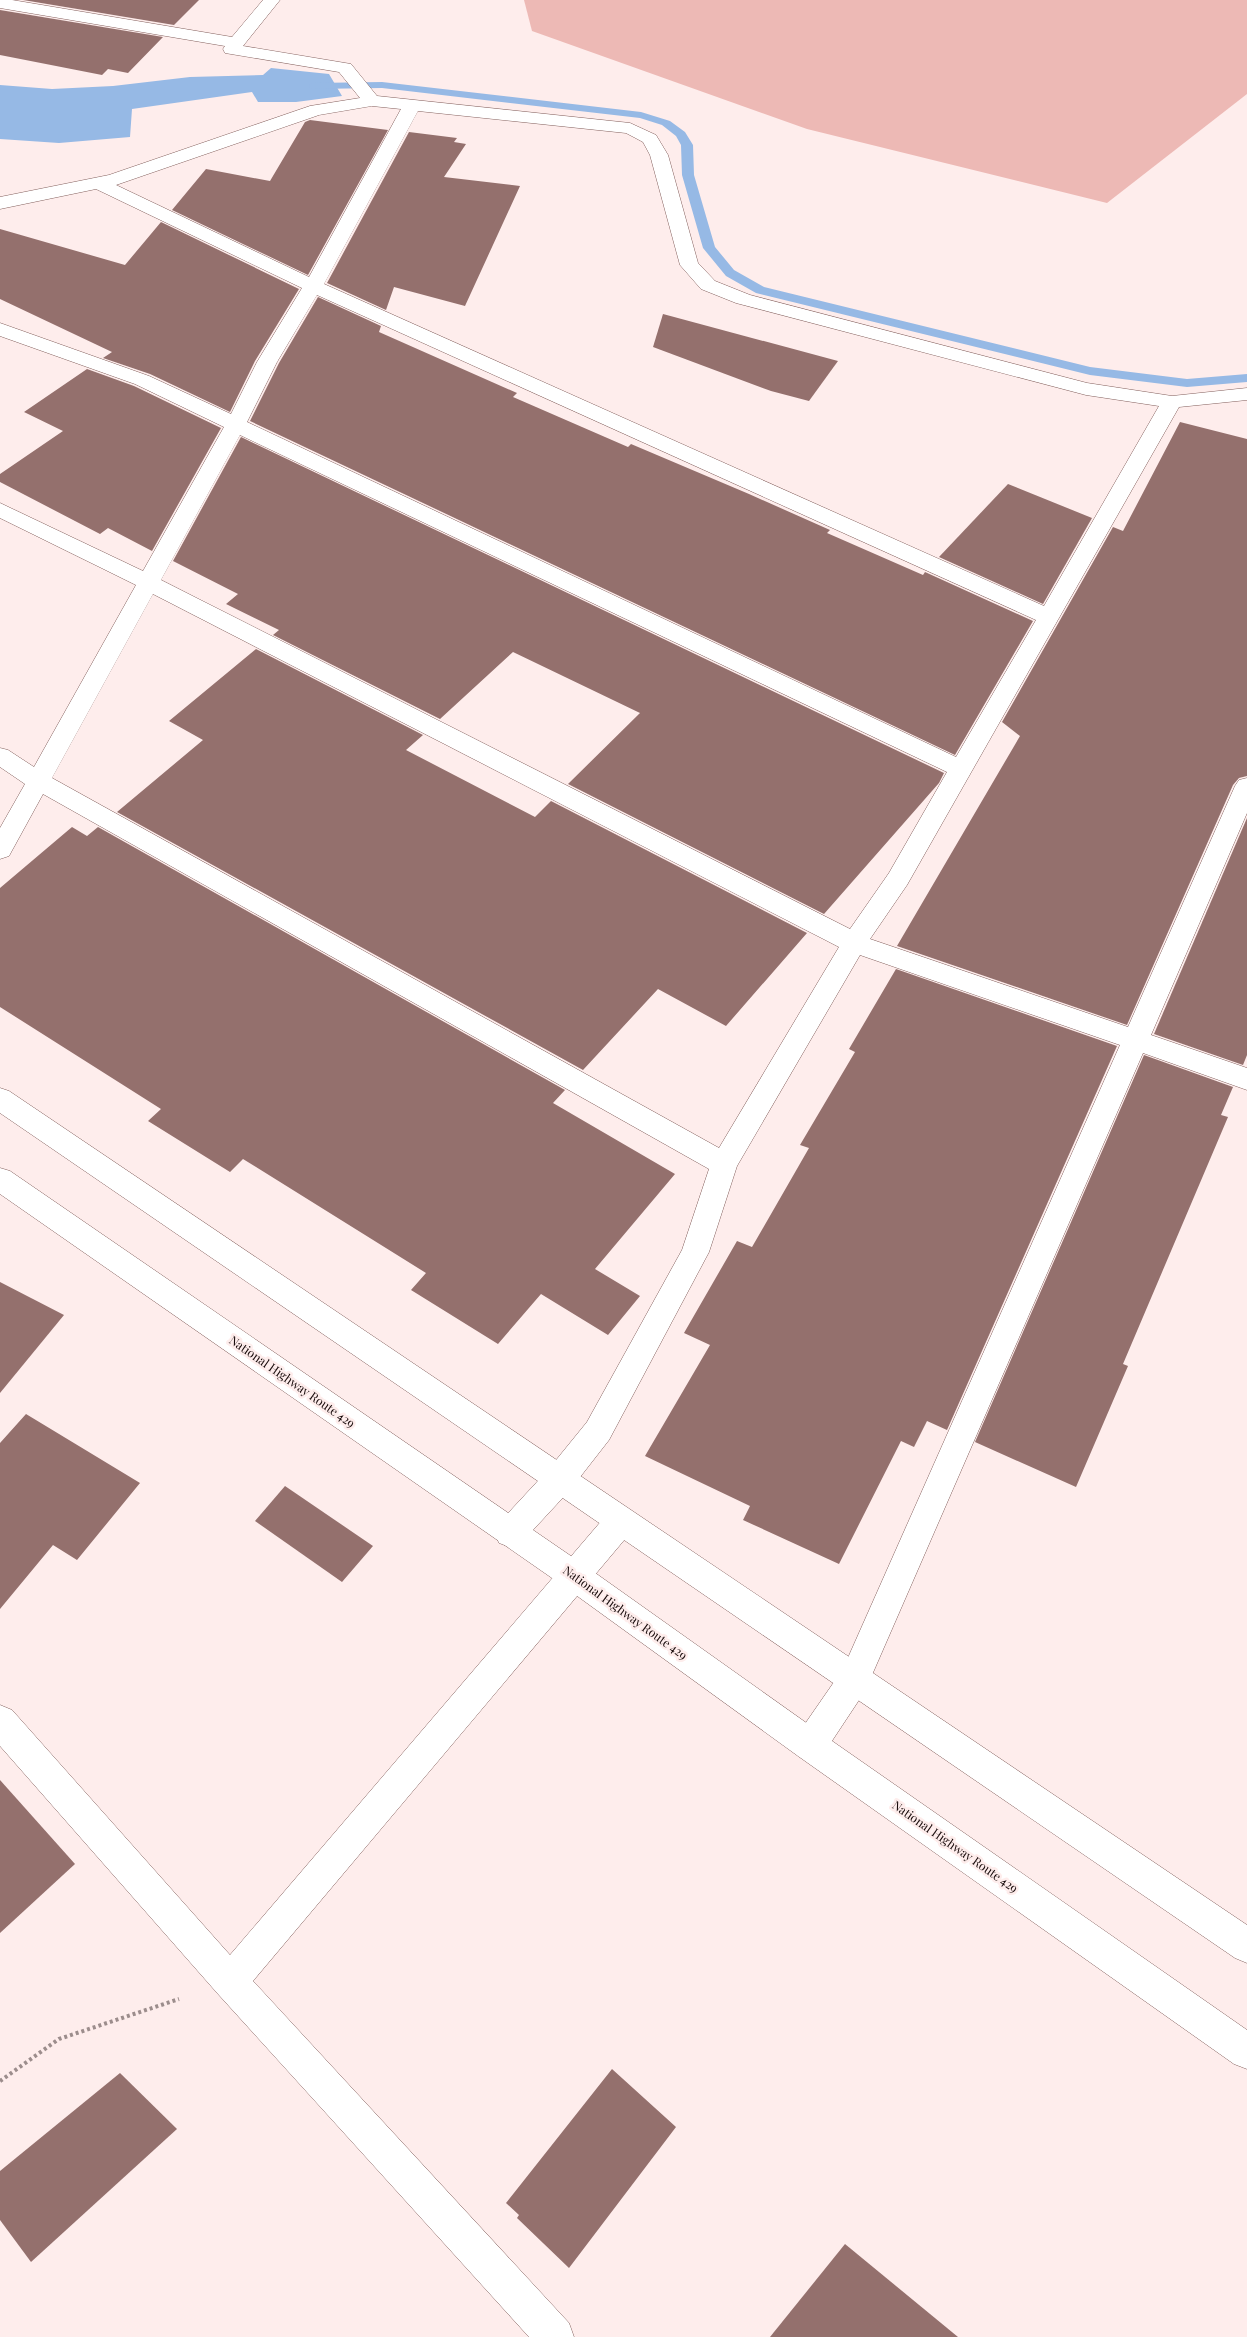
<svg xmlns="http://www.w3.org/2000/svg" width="1247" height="2337" viewBox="0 0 1247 2337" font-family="'Playfair Display',serif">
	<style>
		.green { fill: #edb9b5 }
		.water { fill: #96b9e5 }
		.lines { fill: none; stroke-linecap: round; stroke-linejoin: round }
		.stream { fill: #96b9e5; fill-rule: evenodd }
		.building { fill: #94706d }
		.minor-casing { stroke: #83605d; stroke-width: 1 }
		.highway-casing { stroke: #83605d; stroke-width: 1 }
		.path { stroke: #9c8d8c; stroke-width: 4; stroke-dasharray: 3 3; stroke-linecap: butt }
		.minor { fill: #fff; fill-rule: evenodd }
		.highway { fill: #fff; fill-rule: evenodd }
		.labels { text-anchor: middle; stroke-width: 5; stroke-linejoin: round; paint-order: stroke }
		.street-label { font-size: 12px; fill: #150808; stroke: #feedec }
	</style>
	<rect width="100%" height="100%" fill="#feedec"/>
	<!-- green -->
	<path class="green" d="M524,0H1247V94L1107,203L807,129L532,31Z"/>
	<!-- water -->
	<path class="water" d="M271,68L329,74L342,96L296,102H258L252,92L132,109L130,137L59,143L0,139V85L52,89L113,86L190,77L263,75Z"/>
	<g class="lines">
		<!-- stream -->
		<path class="stream" d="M382,82L641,112L670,121L685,132L693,145L694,175L715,247L734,270L764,287L1090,367L1187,379L1247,374V382L1187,387L1090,375L756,293L726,276L703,248L682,175L681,145L676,136L662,125L640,118L382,88L313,89L308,86L313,83Z"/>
	</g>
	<!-- building -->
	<g class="building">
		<path d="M23,0H199L174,25Z"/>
		<path d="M0,10L163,37L128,73L108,69L102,75L0,55Z"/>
		<path d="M310,120L388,130L308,275L172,210L206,169L270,181L305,122Z"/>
		<path d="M409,132L457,138L454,142L466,144L444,177L520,186L465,306L394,287L386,310L327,283Z"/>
		<path d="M161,222L299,289L255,361L230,412L150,374L103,358L112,352L0,299V229L125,265Z"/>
		<path d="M318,297L381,326L379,332L517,393L513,397L628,447L631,444L749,494L830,530L827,533L923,575L925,572L1033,621L955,755L250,421L279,363Z"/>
		<path d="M663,314L838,361L809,401L771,391L653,347Z"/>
		<path d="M87,369L134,386L221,428L152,551L108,528L100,534L0,482V474L63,431L24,412Z"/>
		<path d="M1180,422L1247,439V776L1239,778L1233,785L1127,1025L897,946L1020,736L1002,722L1113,527L1123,531Z"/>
		<path d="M241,437L944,773L939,783L824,914L568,784L640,713L513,652L440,719L273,635L279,630L226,604L238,594L173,561Z"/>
		<path d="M1008,484L1092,518L1043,604L939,557Z"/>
		<path d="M256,649L423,735L406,750L535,817L551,801L807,933L726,1026L658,989L583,1070L117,812L203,740L169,721Z"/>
		<path d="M1247,818V1055L1243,1065L1154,1034Z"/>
		<path d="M72,827L87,836L98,827L565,1090L553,1103L675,1174L595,1269L640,1296L608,1335L541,1294L498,1344L411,1290L426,1273L243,1159L230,1172L148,1121L161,1109L0,1007V888Z"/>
		<path d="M896,969L1117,1046L947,1430L927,1421L914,1447L901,1441L839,1564L743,1520L750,1506L645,1456L710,1345L684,1333L737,1241L752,1247L809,1148L800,1145L855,1052L849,1049Z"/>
		<path d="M1144,1055L1233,1087L1221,1115L1228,1117L1123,1364L1128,1366L1076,1487L975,1442Z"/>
		<path d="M0,1282L64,1315L0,1393Z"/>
		<path d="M26,1414L140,1483L77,1560L53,1545L0,1609V1443Z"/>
		<path d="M285,1486L373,1546L342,1582L255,1521Z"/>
		<path d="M0,1780L75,1864L0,1933Z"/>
		<path d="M612,2069L676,2127L569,2268L517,2218L519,2215L506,2203Z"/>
		<path d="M120,2073L177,2129L31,2262L0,2220V2171Z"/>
		<path d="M845,2244L958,2337H770Z"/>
	</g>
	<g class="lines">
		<!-- minor casing -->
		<g class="minor-casing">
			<g id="minor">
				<path d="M0,0H12L232,37L263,0H280L243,46L351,64L377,96L630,123L656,135L668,155L698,263L715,281L750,295L1087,383L1172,396L1247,388V400L1179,407L907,885L870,939L1128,1027L1235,786L1239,780L1247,778V813L1151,1035L1247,1068V1090L1143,1053L865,1691L822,1756L810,1761L798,1756L794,1745L798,1734L843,1669L1120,1045L860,955L737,1166L709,1252L609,1440L570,1490L521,1543L510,1547L499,1543L495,1533L499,1523L548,1470L587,1422L682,1250L709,1169L43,794L9,856L0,859V828L25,784L0,767V748L8,750L34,767L136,585L0,518V503L143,571L224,427L135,384L0,336V323L149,376L231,414L257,362L302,288L96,189L0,209V197L109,175L310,106L360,98L339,72L225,53L223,49L225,46L0,8ZM372,106L401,109L309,277L116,185L319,115ZM418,111L626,133L643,142L650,155L680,265L701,289L736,303L1086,395L1159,406L1044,606L324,284ZM317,295L1036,620L956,757L247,422L277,362ZM240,435L947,772L889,873L850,929L161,580ZM153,594L839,947L719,1148L52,778Z"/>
				<path d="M620,1508L631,1512L635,1522L631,1532L253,1981L569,2323L574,2337H529L218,1994L0,1746V1705L12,1710L230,1955L609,1512Z"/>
			</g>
		</g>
		<!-- highway casing -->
		<g class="highway-casing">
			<g id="highway">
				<path d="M0,1088L9,1091L1247,1925V1963L1235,1958L0,1113Z"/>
				<path d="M0,1168L10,1171L584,1565L822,1734L1247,2030V2069L1234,2064L798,1756L562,1585L0,1194Z"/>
			</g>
		</g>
		<!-- path -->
		<path class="path" d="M0,2081L59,2039L179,1999"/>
		<!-- minor -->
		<use href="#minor" class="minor"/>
		<!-- highway -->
		<use href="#highway" class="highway"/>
	</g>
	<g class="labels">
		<!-- street labels -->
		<g class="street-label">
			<text transform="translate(292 1382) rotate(35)" y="4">National Highway Route 429</text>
			<text transform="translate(625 1613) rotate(36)" y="4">National Highway Route 429</text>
			<text transform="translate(955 1847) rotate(35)" y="4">National Highway Route 429</text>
		</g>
	</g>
</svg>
